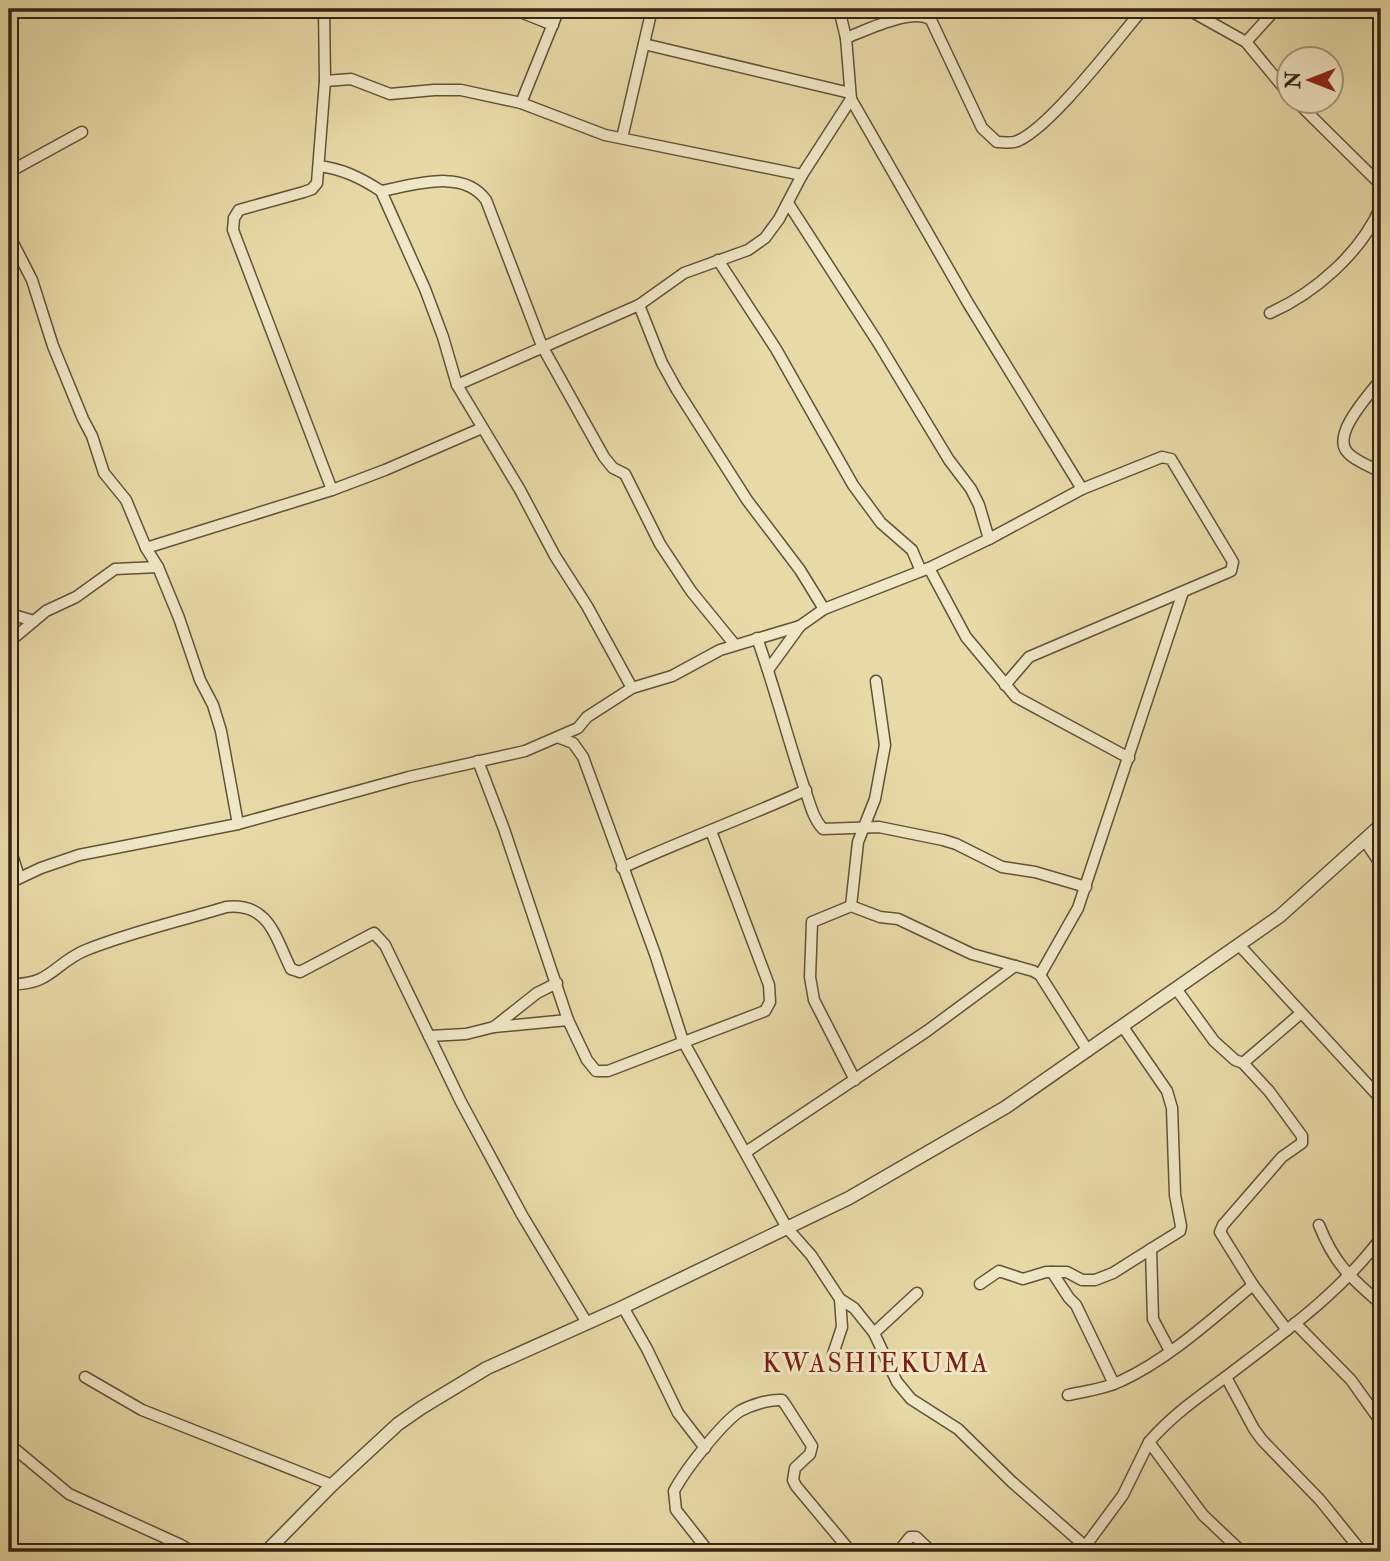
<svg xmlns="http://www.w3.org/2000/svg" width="1390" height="1561" viewBox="0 0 1390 1561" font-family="'IM FELL Double Pica',serif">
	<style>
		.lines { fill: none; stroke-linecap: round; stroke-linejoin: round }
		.minor-casing { stroke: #62523a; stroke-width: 13 }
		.tertiary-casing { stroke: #62523a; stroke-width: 15 }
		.minor { stroke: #f0e7c6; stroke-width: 10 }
		.tertiary { stroke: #f0e7c6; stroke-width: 12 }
		.labels { text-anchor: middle; stroke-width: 6; stroke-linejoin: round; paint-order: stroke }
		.quarter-label { font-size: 26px; letter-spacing: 2px; fill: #7a1f14; stroke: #f0e7c6 }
	</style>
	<rect width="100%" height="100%" fill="#e8daa7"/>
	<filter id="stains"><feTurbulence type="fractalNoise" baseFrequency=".00286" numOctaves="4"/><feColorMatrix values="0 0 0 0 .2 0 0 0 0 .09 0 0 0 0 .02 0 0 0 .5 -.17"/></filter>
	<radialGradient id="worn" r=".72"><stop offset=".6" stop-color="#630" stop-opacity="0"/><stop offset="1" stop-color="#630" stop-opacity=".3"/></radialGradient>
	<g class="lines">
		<!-- minor casing -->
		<g class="minor-casing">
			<g id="minor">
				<path d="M324,9L325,81L317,183L312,189L304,192L239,210L234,218L233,230L332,490"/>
				<path d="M513,9L553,25"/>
				<path d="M839,9L846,38L851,99L968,303L1082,489"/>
				<path d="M1187,9L1246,42L1288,93"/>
				<path d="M846,38C867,30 913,7 931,20L982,128L997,142C1002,142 1009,143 1014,142C1045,135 1119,37 1143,9"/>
				<path d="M1246,42L1276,9"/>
				<path d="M644,44L850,93"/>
				<path d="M325,81L351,79L390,94L434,90H461L521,103L605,135L802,175"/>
				<path d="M1297,102L1381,185"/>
				<path d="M521,103L559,9"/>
				<path d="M622,138L652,9"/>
				<path d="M319,166C343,169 361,178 381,191C414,185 463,168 486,200L542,346L604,457L613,468L625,474L660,544L691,591L735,645"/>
				<path d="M9,172L82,132"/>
				<path d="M381,191L425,289L443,337L457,385L520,490L555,556L587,606L632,688"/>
				<path d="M788,203L877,341L949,460L971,489L979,505L989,539"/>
				<path d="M9,235L32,280L53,346L83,419L92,436L104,473L126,500L146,548L158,567L179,618L200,680L213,705L221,731L238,824"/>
				<path d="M718,260L776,349L853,485L881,523L912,550L921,571"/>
				<path d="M639,305L662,363L677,390L747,500L800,570L824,609"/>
				<path d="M1270,313C1315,293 1362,252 1381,206"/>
				<path d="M1381,379C1370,394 1330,435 1348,453C1355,461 1372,467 1381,472"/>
				<path d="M457,385L639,305L684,273L748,250L765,238L779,219L802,175L851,99"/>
				<path d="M146,548L332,490L385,470L482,428"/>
				<path d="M929,568L966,637L1016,697L1129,758"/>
				<path d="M9,610L17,616L34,621"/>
				<path d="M757,638C775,688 788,740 805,790C810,803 813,819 823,829L879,827L943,840L956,844L1002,867L1035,872L1086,887"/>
				<path d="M9,642L46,611L76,597L115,569L158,567"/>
				<path d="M768,670L800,626"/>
				<path d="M876,681L885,745L875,799L858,842L851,906L880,917L898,919L972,954L1033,971L1040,975L1088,1051"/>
				<path d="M560,738L573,743L583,757L655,954L683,1041L787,1228L811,1255L840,1299L854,1308L874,1333L897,1382L911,1399L958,1429L1012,1482L1086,1547"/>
				<path d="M478,761L504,829L568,1020L587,1060L596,1071H608L765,1011L770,1002L769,985L711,831"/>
				<path d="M1365,841L1381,865"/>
				<path d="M9,845L19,877"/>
				<path d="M622,868C682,840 745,818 806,790"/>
				<path d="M9,883L41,868L79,855L238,824L409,777L525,751L578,728L587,717L632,688L672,676L720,650L800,626L824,609L929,568L989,539L1082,489L1162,457L1171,459L1233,562L1231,571L1029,657L1005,685"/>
				<path d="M851,906L812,922L810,977L814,1000L855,1080"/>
				<path d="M1240,946L1381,1099"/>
				<path d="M1040,975L1078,908L1183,592"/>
				<path d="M9,984C51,986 54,963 86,950C131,932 180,921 226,907C269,902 275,937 291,969L300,972L374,933L385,945L461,1102L522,1215L587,1323"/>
				<path d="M1177,990L1214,1041L1235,1060L1243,1063L1269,1091L1302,1136V1143L1282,1157L1223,1225L1220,1232L1253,1285L1287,1330"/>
				<path d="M494,1027L537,993L557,983"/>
				<path d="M1123,1027L1167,1091L1172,1108L1175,1195L1181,1226L1180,1231L1151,1249L1153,1319L1170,1351"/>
				<path d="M429,1036L466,1034L494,1027L568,1020"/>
				<path d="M1243,1063L1300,1014"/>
				<path d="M746,1152L927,1031L1015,966"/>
				<path d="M1319,1225C1335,1265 1350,1277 1381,1304"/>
				<path d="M1052,1272L1069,1298L1076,1305L1114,1384"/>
				<path d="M980,1284L999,1271L1023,1279L1046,1272H1067L1082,1280H1095L1113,1273L1151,1249"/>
				<path d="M623,1307L647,1349L678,1413L705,1448"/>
				<path d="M1295,1323L1351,1380L1381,1422"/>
				<path d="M874,1333L917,1293"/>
				<path d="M833,1354L842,1327L840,1299"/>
				<path d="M85,1377L142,1410L332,1485"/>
				<path d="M1226,1377L1254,1429L1262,1440L1320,1500L1362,1552"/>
				<path d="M1068,1395C1086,1391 1105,1389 1121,1381C1169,1359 1213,1318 1253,1285"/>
				<path d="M1149,1442L1203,1515L1242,1552"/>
				<path d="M9,1444L69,1494L181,1545L193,1552"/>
				<path d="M709,1552L676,1510L674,1491C685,1470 721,1424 740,1411C751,1405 770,1399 782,1400L785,1404L812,1446L810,1454L795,1468L793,1480L796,1486L851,1552"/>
				<path d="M898,1552L910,1537H916L932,1552"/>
				<path d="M1081,1552L1123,1495L1149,1442C1171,1416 1200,1396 1227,1376C1282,1334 1339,1294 1381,1238"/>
			</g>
		</g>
		<!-- tertiary casing -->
		<g class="tertiary-casing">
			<path id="tertiary" d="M266,1552L332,1485L398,1424L421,1408L487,1368L623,1307L849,1198L1006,1107L1280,916L1381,825"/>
		</g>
		<!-- minor -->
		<use href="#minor" class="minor"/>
		<!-- tertiary -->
		<use href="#tertiary" class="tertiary"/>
	</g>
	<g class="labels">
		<!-- quarter labels -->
		<g class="quarter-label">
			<text x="876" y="1372">KWASHIEKUMA</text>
		</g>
	</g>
	<!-- margin -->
	<rect width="1390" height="1561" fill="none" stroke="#e8daa7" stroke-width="35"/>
	<rect x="10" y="10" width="1369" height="1540" fill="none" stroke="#352415" stroke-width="3.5"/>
	<rect x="18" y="18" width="1355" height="1526" fill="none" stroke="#352415" stroke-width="2"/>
	<!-- north arrow -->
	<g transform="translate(1310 80) rotate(270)"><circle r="33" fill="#f0e7c6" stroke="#a5997f" stroke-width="2"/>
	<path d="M0-5L12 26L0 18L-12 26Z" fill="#8f2418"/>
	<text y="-10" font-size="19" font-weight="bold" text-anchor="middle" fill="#352415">N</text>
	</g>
	<rect width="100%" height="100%" filter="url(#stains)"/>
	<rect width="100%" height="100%" fill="url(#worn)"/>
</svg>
